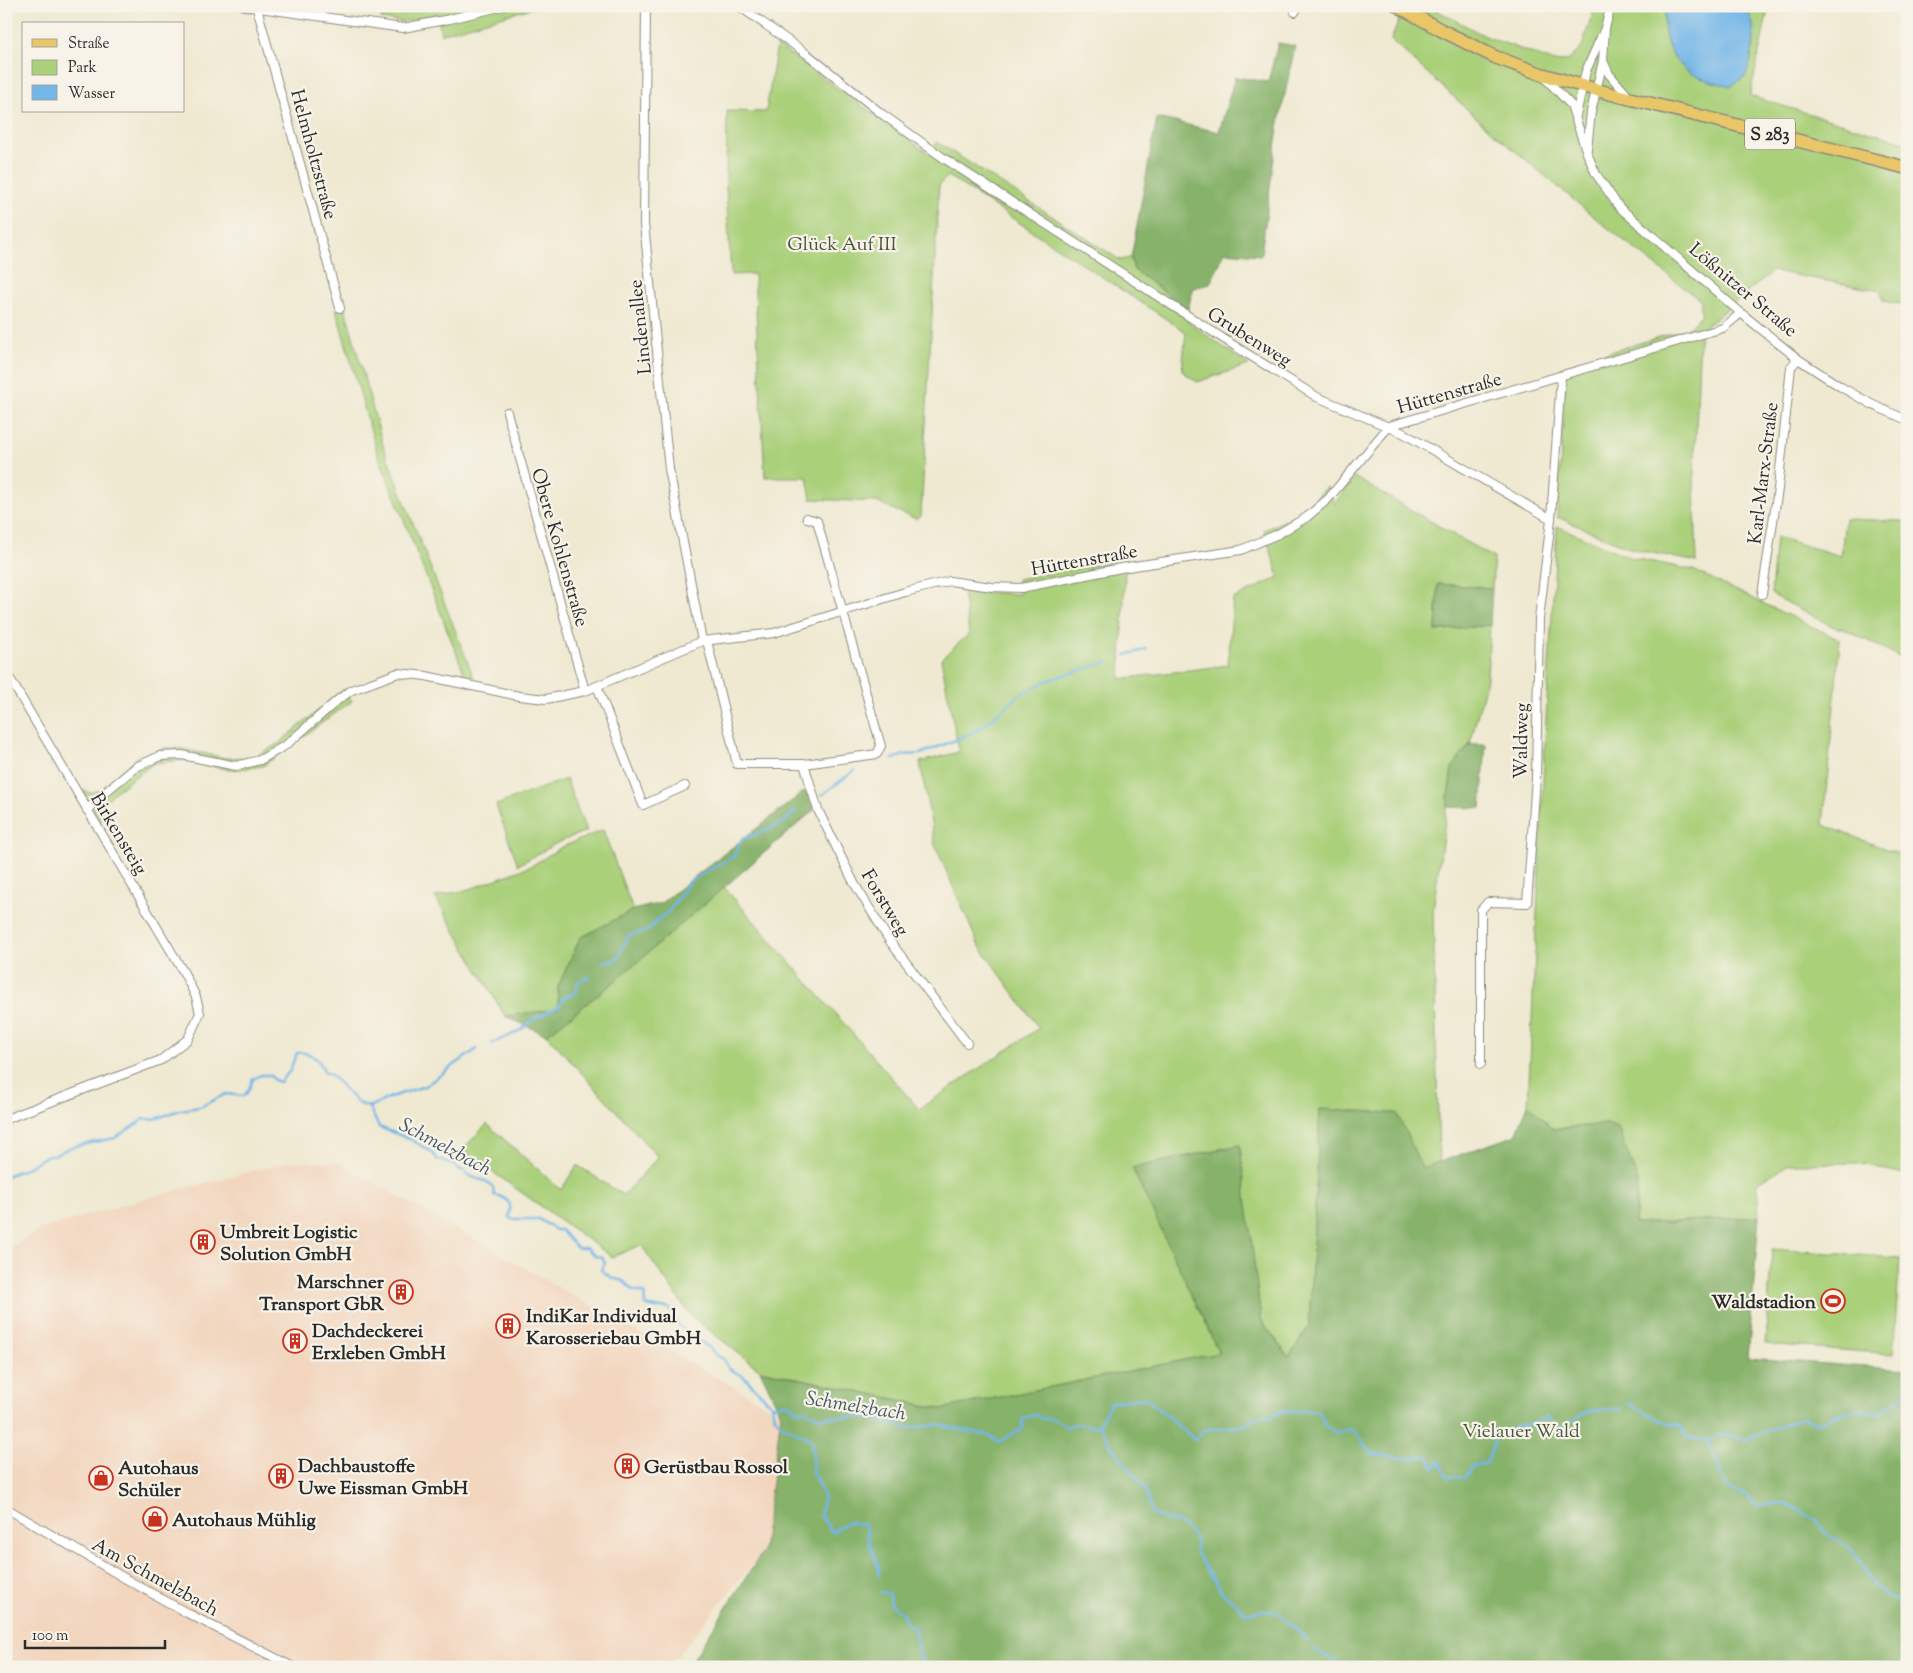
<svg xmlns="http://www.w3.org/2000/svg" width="1913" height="1673" viewBox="0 0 1913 1673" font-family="'Sorts Mill Goudy',serif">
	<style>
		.built { fill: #f2d5bd }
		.green { fill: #aad07a; stroke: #6a7e52 }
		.forest { fill: #87b26a; stroke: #596e4a }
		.water { fill: #73b6e8; stroke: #4f708a }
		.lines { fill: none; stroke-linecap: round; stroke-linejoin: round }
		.stream { stroke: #73b6e8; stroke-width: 2.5 }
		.minor-casing { stroke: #8d8a7e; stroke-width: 10 }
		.primary-casing { stroke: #8d8a7e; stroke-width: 15 }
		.minor { stroke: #fff; stroke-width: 8 }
		.primary { stroke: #e9c769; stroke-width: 12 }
		.labels { text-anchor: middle; stroke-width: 4.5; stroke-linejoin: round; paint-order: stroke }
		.shield { fill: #f7f3e8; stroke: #686764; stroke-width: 1 }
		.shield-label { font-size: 18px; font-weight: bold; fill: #2b2b2b }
		.street-label { font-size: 19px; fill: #2b2b2b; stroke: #f7f3e8 }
		.park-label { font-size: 19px; fill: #4b543f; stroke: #f7f3e8 }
		.poi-label { font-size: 19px; font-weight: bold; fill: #2b2b2b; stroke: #f7f3e8; text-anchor: start }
		.water-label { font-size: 20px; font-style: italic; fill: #415564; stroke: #f7f3e8 }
	</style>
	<rect width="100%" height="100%" fill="#f7f3e8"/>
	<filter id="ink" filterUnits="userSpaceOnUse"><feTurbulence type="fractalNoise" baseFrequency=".02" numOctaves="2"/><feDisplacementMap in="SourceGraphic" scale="10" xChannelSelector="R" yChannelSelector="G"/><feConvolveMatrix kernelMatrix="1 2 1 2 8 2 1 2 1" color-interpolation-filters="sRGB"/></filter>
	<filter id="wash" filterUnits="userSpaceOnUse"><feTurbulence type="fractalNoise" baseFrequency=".0096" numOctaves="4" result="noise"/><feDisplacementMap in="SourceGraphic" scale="20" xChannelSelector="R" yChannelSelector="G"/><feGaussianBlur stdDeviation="1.12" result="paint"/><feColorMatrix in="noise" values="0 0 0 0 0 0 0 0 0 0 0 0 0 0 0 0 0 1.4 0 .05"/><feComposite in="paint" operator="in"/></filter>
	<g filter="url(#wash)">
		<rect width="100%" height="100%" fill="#efe9d1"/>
		<!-- built -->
		<path class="built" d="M292,1161L340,1163L781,1414L763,1551L668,1667H6V1252L39,1229L158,1195Z"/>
		<!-- green -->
		<g class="green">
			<path d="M380,6H539L441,34L437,14L403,22L381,19Z"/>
			<path d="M1405,6H1429L1485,36L1555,62L1569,60L1582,47L1595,6H1769L1750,96L1907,143V305L1883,301L1881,291L1773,271L1700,331L1694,481L1697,562L1632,549L1557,517L1565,386L1561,367L1689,328L1701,315V301L1599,221L1490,130L1391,40Z"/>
			<path d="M777,45L931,155L937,142L1120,260L1131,258L1134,270L1188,309V322L1249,365L1197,382L1182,371L1186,332L948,176L939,185L921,516L916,519L876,502L811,499L807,477H765L754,274L731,275L726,186L727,111L766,112Z"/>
			<path d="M345,308L384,449L474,678L460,677L463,670L377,452L336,310Z"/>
			<path d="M1354,477L1494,558L1492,588L1438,584L1436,631L1490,625L1487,679L1470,744L1452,768L1433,910L1439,1162L1422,1169L1320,1109L1309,1326L1289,1357L1261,1320L1239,1145L1133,1168L1219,1353L941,1409L760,1370L691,1316L641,1245L612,1257L462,1150L487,1124L561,1190L577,1165L623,1195L658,1157L547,1035L614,982L723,886L919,1109L1039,1028L978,944L935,845L920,762L959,752L941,659L969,634L963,591L1020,594L1017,579L1122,560L1125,575L1120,679L1228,665L1233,599L1279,577L1264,530L1299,514L1327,487L1335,503Z"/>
			<path d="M1845,519L1907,521V660L1841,628H1836L1771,594L1776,537L1841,556Z"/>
			<path d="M1557,526L1629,557L1693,570L1840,640L1823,825L1907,857V1175L1858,1163L1789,1164L1757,1183L1759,1217L1635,1224L1638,1182L1607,1124L1553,1129L1528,1105L1546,719Z"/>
			<path d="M344,689L352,701L263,766L231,770L181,760L154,763L116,791L103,804L100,822L82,790L91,793L100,790L137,757L165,748L183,749L225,758L254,757L278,744Z"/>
			<path d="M566,779L586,831L557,843L518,865L496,805Z"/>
			<path d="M603,830L633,910L580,938L558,987L559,1009L505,1016L435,897L470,889L531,866L562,847Z"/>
			<path d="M1772,1249L1900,1258L1893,1354L1765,1344Z"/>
		</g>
		<!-- forest -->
		<g class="forest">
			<path d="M1278,43L1295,46L1278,127L1261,255L1225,252L1210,284L1193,288L1188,309L1134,270L1131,258L1157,118L1219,132L1235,77L1268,82Z"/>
			<path d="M1438,584L1492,588L1490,625L1436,631Z"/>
			<path d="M1470,744H1486L1481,808L1447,807L1452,768Z"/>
			<path d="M806,790L814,810L614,982L547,1035L505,1016L558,1009V987L580,938L633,910L661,903Z"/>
			<path d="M1528,1104L1553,1129L1607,1124L1619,1129L1638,1182L1635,1224L1759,1217L1748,1358L1907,1370V1667H688L763,1551L781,1414L760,1370L941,1409L1219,1353L1132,1168L1240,1145L1261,1320L1289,1357L1309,1326L1320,1109L1397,1113L1422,1168L1516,1135Z"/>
		</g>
		<!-- water -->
		<path class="water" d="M1666,6H1746L1753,24L1754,41L1750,63L1745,77L1731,86C1718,83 1700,80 1689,72C1667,57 1661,32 1666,6Z"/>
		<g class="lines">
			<!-- stream -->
			<g class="stream">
				<path d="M1126,655L1147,649"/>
				<path d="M893,759L904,755L920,754L963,737L976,731L989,721L1021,694L1046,681L1107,662"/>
				<path d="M822,795L855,770"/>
				<path d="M603,962L615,960L618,957L629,935L647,931L652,927L656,921L668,912L690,881L734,856L742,839L757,834L784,822L796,811"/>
				<path d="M492,1043C507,1037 524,1031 534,1018C544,1016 548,1010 558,1007C562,998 565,996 575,994L578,982L589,976"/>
				<path d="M369,1107L391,1097L425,1086L477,1049"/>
				<path d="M6,1176L27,1168L48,1155H55L71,1147L115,1138L144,1119H155L180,1110L200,1107L226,1094L244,1096L248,1091L253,1079L261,1075H270L274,1080L280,1082L289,1072L297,1053C311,1051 320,1060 325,1073L330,1074L358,1103L369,1107L379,1127L410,1139L432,1152L438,1160L451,1163L460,1170H464C472,1184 494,1174 494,1195C506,1197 514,1203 509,1216L511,1219H539L556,1230H561L577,1248H586L595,1256L602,1257L605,1263L601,1270L612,1278L623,1281L633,1290L644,1293L645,1305L655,1308H669L679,1326L711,1349L716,1355L724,1360L729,1369L743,1376L773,1406C786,1403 786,1399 797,1411H807L819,1417H864L908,1428L938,1425L988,1435L999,1442L1023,1428L1022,1420L1035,1414L1041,1419L1051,1418L1068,1427L1077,1423L1097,1427L1111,1402L1146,1398L1195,1440L1204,1430L1244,1426L1256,1417L1270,1416L1283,1411H1319L1326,1426L1336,1433L1353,1429L1371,1453L1410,1459L1429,1456L1434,1468L1439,1461L1448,1477L1464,1478L1472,1467L1487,1463L1495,1439L1517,1426L1532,1424L1546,1417L1560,1428L1588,1411L1621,1409"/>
				<path d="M1628,1403L1670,1425H1679L1687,1437L1708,1441L1721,1434L1747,1440C1764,1429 1784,1427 1802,1418L1819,1423L1835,1415L1857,1409L1878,1414L1907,1393"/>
				<path d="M773,1406C770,1426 798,1430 811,1440L813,1454L812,1471L824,1497L820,1515L832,1532L848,1522L865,1525L870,1546L878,1565L879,1576"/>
				<path d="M1099,1424L1111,1446L1145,1488L1153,1515L1179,1523L1190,1532L1196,1541V1553L1224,1595C1234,1599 1238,1608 1247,1613L1263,1610L1279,1613L1308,1641"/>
				<path d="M1708,1441L1726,1487L1746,1496L1757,1506C1768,1504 1788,1502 1798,1509C1806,1514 1805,1516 1816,1519L1824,1532L1840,1541L1859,1559L1870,1580L1880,1592L1896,1602L1907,1614"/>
				<path d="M881,1592L889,1594L892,1606L903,1613L906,1624L914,1626L920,1657L927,1667"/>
				<path d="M1314,1650L1347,1667"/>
			</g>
		</g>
	</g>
	<g filter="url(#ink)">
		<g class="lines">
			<!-- minor casing -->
			<g class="minor-casing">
				<g id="minor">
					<path d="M244,6L403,28L450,19L503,6"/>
					<path d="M646,6L644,224L669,469L702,641"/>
					<path d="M739,6L807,54L882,114L945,159L1241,350L1317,397L1403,433L1551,519"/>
					<path d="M257,8L340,308"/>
					<path d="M1295,12L1298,6"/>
					<path d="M1603,61L1609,74L1629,97"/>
					<path d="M1544,77L1571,105L1587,153L1596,174L1619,207L1741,313L1798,359L1841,387L1873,405L1907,420"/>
					<path d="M1576,115L1586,71L1605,28L1611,6"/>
					<path d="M1587,149L1591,112L1603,61L1605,28"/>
					<path d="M507,412L585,691"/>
					<path d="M1762,594L1778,489L1791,367L1798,359"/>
					<path d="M707,641L737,764H804L877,754L881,746L817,521L807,518"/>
					<path d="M6,672L184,973L196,997L200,1013L188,1039L161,1060L6,1119"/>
					<path d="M597,686L643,805L685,786"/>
					<path d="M804,764L818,810L854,883L889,940L967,1043"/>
					<path d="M87,810L102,795L136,767L160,756L182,755L236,766L260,760L286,745L339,699L352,690L398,673L426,676L519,696L546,699L585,691L702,641L774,633L905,592L950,581L992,587L1021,588L1121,568L1241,550L1278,534L1307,517L1328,499L1389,426L1723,328L1741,313"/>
					<path d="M1481,1064V910L1488,902L1527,903L1536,778L1539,619L1551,519L1561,377"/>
					<path d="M6,1508L126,1579L187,1613L293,1667"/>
				</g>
			</g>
			<!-- primary casing -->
			<g class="primary-casing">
				<path id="primary" d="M1398,6L1441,30L1495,57L1541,74L1604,92L1907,168"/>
			</g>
			<!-- minor -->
			<use href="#minor" class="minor"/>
			<!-- primary -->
			<use href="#primary" class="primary"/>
		</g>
	</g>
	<!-- icons -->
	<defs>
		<g id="building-ring" transform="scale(1.25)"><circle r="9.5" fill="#f7f3e8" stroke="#c8321e" stroke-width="1.5"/><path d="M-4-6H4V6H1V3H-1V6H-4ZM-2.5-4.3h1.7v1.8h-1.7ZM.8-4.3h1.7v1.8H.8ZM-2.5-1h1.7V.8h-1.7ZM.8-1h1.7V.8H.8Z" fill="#c8321e"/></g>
		<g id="stadium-ring" transform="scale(1.25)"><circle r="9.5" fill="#f7f3e8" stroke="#c8321e" stroke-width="1.5"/><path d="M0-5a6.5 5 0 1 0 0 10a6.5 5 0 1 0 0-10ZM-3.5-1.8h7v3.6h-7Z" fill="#c8321e"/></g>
		<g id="shop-ring" transform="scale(1.25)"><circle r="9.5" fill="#f7f3e8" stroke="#c8321e" stroke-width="1.5"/><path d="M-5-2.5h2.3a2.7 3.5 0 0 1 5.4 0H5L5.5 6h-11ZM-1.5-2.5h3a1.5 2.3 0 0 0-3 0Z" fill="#c8321e"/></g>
	</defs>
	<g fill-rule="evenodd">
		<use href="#building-ring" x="203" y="1242"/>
		<use href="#building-ring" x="401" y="1292"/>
		<use href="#stadium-ring" x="1833" y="1301"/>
		<use href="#building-ring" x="508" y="1326"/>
		<use href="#building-ring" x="295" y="1341"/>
		<use href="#building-ring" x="627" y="1466"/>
		<use href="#building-ring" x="281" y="1476"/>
		<use href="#shop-ring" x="101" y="1478"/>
		<use href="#shop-ring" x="155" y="1519"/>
	</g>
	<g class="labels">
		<!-- shield labels -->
		<rect class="shield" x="1745" y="118.5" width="50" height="31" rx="4"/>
		<g class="shield-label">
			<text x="1770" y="140">S 283</text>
		</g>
		<!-- street labels -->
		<g class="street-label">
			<text transform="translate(315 154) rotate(75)" y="7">Helmholtzstraße</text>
			<text transform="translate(1744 289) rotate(40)" y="7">Lößnitzer Straße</text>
			<text transform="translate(639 327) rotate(-96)" y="7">Lindenallee</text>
			<text transform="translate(1250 336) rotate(32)" y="7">Grubenweg</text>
			<text transform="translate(1449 392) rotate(-16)" y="7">Hüttenstraße</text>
			<text transform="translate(1762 473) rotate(-83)" y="7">Karl-Marx-Straße</text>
			<text transform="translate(561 547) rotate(74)" y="7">Obere Kohlenstraße</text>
			<text transform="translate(1084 559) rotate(-10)" y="7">Hüttenstraße</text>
			<text transform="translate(1520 741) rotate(-89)" y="7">Waldweg</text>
			<text transform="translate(120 833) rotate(59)" y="7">Birkensteig</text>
			<text transform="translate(886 902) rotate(59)" y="7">Forstweg</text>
			<text transform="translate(156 1576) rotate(29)" y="7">Am Schmelzbach</text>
		</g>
		<!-- park labels -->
		<g class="park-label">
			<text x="842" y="250">Glück Auf III</text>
			<text x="1521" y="1437">Vielauer Wald</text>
		</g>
		<!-- poi labels -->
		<g class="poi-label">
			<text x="220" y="1238">Umbreit Logistic<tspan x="220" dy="22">Solution GmbH</tspan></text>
			<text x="384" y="1288" text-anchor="end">Marschner<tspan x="384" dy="22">Transport GbR</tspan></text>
			<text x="1816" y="1308" text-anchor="end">Waldstadion</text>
			<text x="526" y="1322">IndiKar Individual<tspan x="526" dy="22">Karosseriebau GmbH</tspan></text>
			<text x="312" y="1337">Dachdeckerei<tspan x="312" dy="22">Erxleben GmbH</tspan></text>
			<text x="298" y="1472">Dachbaustoffe<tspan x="298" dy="22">Uwe Eissman GmbH</tspan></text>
			<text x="644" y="1473">Gerüstbau Rossol</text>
			<text x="118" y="1474">Autohaus<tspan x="118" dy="22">Schüler</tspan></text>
			<text x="172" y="1526">Autohaus Mühlig</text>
		</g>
		<!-- water labels -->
		<g class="water-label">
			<text transform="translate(446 1146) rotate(28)" y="7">Schmelzbach</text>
			<text transform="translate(856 1405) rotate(9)" y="7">Schmelzbach</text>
		</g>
	</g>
	<!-- margin -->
	<rect width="1913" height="1673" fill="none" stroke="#f7f3e8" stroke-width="25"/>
	<!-- legend -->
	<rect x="22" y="22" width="162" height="90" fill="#f7f3e8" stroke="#a5a39c"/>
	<rect x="32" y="39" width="25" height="8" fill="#e9c769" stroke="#a5a39c"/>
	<text x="68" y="48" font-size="15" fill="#2b2b2b">Straße</text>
	<rect x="32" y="60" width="25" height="15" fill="#aad07a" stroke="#a5a39c"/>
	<text x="68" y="72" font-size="15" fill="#2b2b2b">Park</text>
	<rect x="32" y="85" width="25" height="15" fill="#73b6e8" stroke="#a5a39c"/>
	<text x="68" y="98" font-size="15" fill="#2b2b2b">Wasser</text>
	<!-- scale -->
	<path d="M25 1640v8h140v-8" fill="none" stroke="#2b2b2b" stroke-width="2.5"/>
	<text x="32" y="1640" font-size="15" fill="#2b2b2b" stroke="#f7f3e8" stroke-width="4" paint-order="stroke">100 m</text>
</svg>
